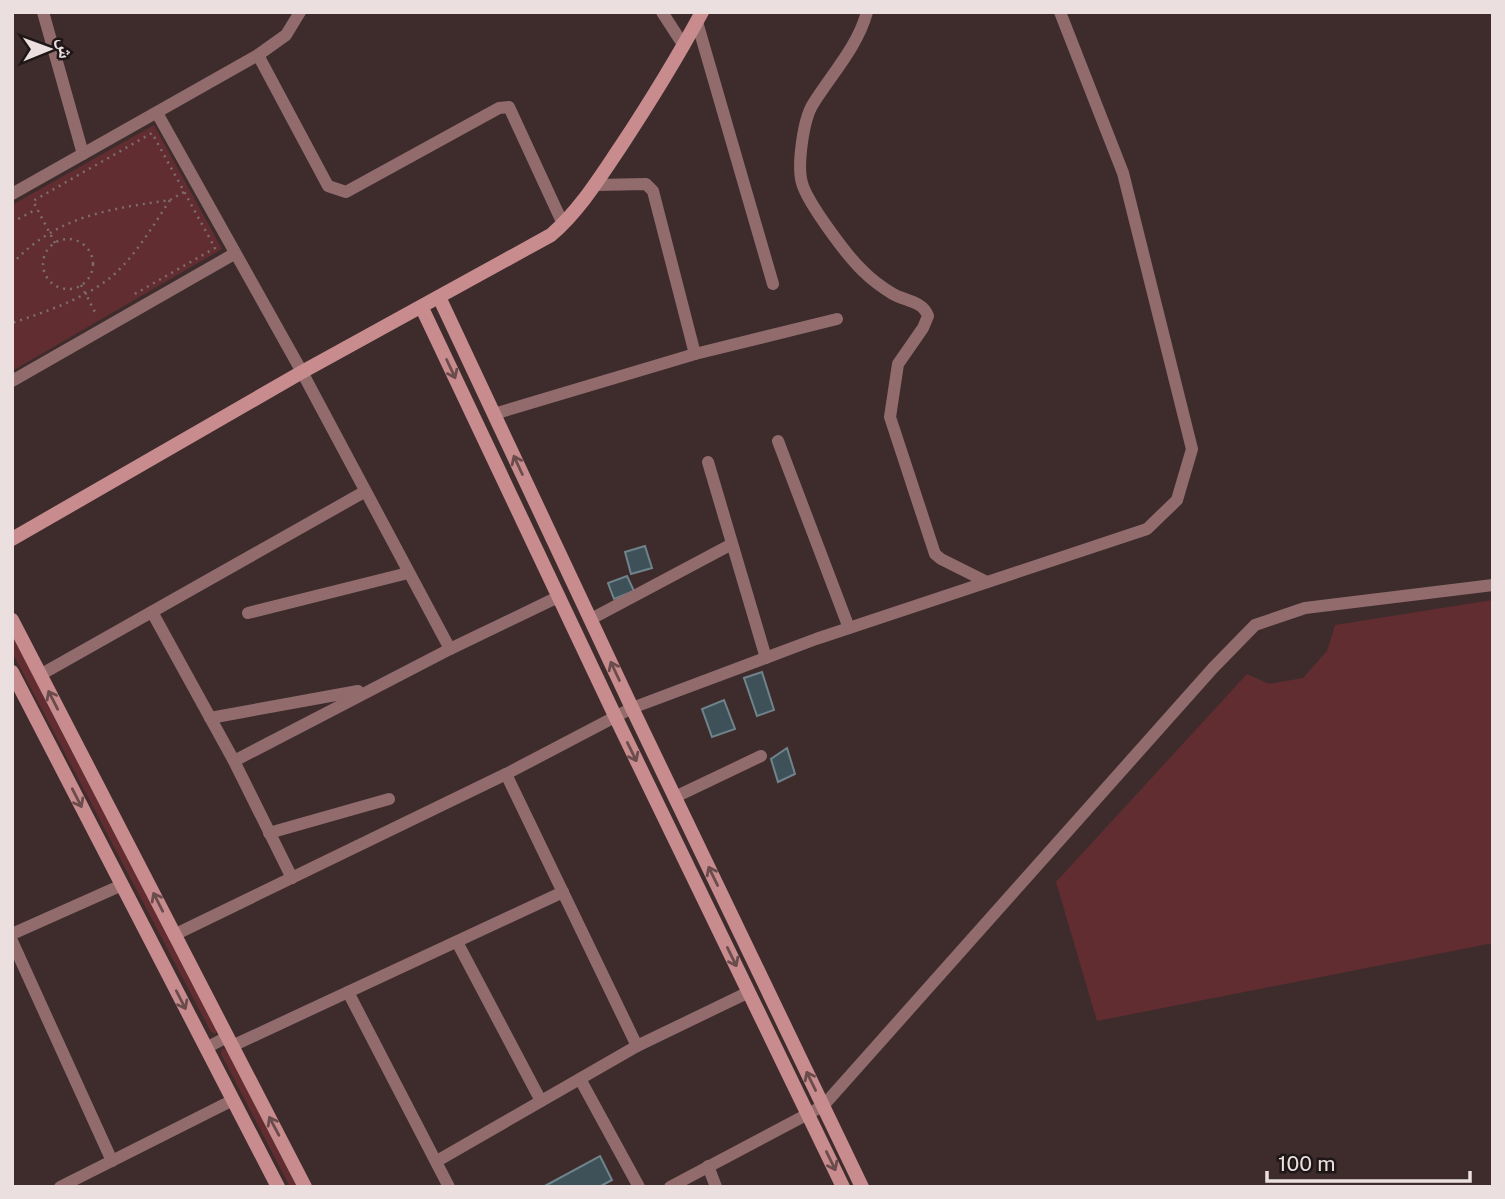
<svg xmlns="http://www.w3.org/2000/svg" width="1505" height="1199" viewBox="0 0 1505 1199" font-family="'Public Sans','Noto Naskh Arabic',sans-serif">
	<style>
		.green { fill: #612d31 }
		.building { fill: #3e5158; stroke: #6f838b; stroke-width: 2 }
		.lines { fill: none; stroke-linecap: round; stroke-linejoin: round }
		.path { stroke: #7d6d6e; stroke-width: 2.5; stroke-dasharray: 2 5; stroke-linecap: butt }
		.street { stroke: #926c6d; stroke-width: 12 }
		.secondary { stroke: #c98c8e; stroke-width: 14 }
		.oneway { stroke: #6b4c4d }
	</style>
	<rect width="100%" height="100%" fill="#3e2c2d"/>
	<!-- green -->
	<g class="green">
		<path d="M154,125L222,249L12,371V205Z"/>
		<path d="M1493,600V943L1097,1021L1056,882L1247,674L1269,684L1303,678L1327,651L1335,625Z"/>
		<path d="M12,635L216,1029V1034L211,1032L12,652Z"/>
		<path d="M222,1049L227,1050L297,1187H290L221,1054Z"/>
	</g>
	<!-- building -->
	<g class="building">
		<path d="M645,546L652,568L631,574L625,552Z"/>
		<path d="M627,576L634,591L614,599L608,583Z"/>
		<path d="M762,672L774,710L757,716L744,678Z"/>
		<path d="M724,700L735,729L712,737L702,709Z"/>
		<path d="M787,748L795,774L778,782L771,759Z"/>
		<path d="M600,1156L612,1180L599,1187H543Z"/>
	</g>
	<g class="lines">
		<!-- path -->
		<g class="path">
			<path d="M170,200L184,192"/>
			<path d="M12,222L37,209"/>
			<circle cx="68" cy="264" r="25"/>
			<path d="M55,243L33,201L152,133L215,248L133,295"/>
			<path d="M12,264C56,216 109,209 170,200C153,226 131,263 106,281C78,301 45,312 12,323"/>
			<path d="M81,285L97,316"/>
		</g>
		<!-- street -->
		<g class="street">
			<path d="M43,12L83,154"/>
			<path d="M662,12L684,46"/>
			<path d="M867,12C858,46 831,75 813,104C803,120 797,166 802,183C807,202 847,256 863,271C871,279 883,288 893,294C905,301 923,301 928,316L923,328L898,364L890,417L935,554L941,559L987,582"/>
			<path d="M697,22L773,284"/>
			<path d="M258,55L328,186L346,192L499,108L509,107L563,224"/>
			<path d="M157,113L302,372L450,649"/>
			<path d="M595,185L646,184L653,191L695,354"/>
			<path d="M12,194L258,55L286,35L300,12"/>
			<path d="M12,381L234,254"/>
			<path d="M494,414L695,354L837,319"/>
			<path d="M778,441L849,628"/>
			<path d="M708,462L766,658"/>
			<path d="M152,612L234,761L292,878"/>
			<path d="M248,613L408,573"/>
			<path d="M591,619L732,544"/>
			<path d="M40,675L364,492"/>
			<path d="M210,718L358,691"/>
			<path d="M234,761L450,649L558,597"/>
			<path d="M506,774L637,1046"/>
			<path d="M675,797L761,756"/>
			<path d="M269,833L389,799"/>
			<path d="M12,934L122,885"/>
			<path d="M174,935L506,774L632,708L816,639L1147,529L1177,500L1192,449L1123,173L1060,12"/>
			<path d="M12,941L112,1161"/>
			<path d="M457,942L541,1101"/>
			<path d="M348,992L449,1187"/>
			<path d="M232,1046L563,892"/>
			<path d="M206,1048L227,1037"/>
			<path d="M580,1079L639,1187"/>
			<path d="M437,1161L637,1046L749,992"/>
			<path d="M708,1166L716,1187"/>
			<path d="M60,1187L233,1100"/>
			<path d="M670,1187L823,1106L1213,668L1255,625L1305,608L1493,585"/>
		</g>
		<!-- secondary -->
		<g class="secondary">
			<path d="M439,297L632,708L862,1187"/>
			<path d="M422,308L616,718L843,1187"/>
			<path d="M12,539L302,372L551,235C580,210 600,177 621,146C650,102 677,58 702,12"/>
			<path d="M12,620L305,1187"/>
			<path d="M12,672L278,1187"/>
		</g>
	</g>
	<!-- one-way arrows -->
	<defs><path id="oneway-shaft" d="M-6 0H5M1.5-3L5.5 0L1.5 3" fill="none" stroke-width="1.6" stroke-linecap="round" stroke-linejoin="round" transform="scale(1.75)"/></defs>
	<g class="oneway">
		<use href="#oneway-shaft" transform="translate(451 369) rotate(65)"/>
		<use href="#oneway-shaft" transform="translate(518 465) rotate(-115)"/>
		<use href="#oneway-shaft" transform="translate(615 671) rotate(-115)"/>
		<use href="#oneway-shaft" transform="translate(53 700) rotate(-117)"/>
		<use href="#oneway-shaft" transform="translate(632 752) rotate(64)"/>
		<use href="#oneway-shaft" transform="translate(77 798) rotate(63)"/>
		<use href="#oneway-shaft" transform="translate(713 876) rotate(-116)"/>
		<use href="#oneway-shaft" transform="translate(158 902) rotate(-117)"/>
		<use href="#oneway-shaft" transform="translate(732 957) rotate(64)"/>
		<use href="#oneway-shaft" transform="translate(181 1000) rotate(63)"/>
		<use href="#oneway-shaft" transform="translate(811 1081) rotate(-116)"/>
		<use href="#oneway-shaft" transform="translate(274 1126) rotate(-118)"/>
		<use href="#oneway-shaft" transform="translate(831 1161) rotate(64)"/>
	</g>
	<!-- border -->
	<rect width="1505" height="1199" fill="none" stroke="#ebdfe0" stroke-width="28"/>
	<!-- north arrow -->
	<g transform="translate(49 49) rotate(89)" stroke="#1f1717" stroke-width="5" paint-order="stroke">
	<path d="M0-5L12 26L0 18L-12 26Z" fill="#ebdfe0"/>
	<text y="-10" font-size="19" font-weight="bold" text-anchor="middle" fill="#ebdfe0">ش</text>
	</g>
	<!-- scale -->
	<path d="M1267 1171v10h203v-10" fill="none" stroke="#ebdfe0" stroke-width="3.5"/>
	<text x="1278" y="1171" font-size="21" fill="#ebdfe0" stroke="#1f1717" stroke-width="5" paint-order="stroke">100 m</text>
</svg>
